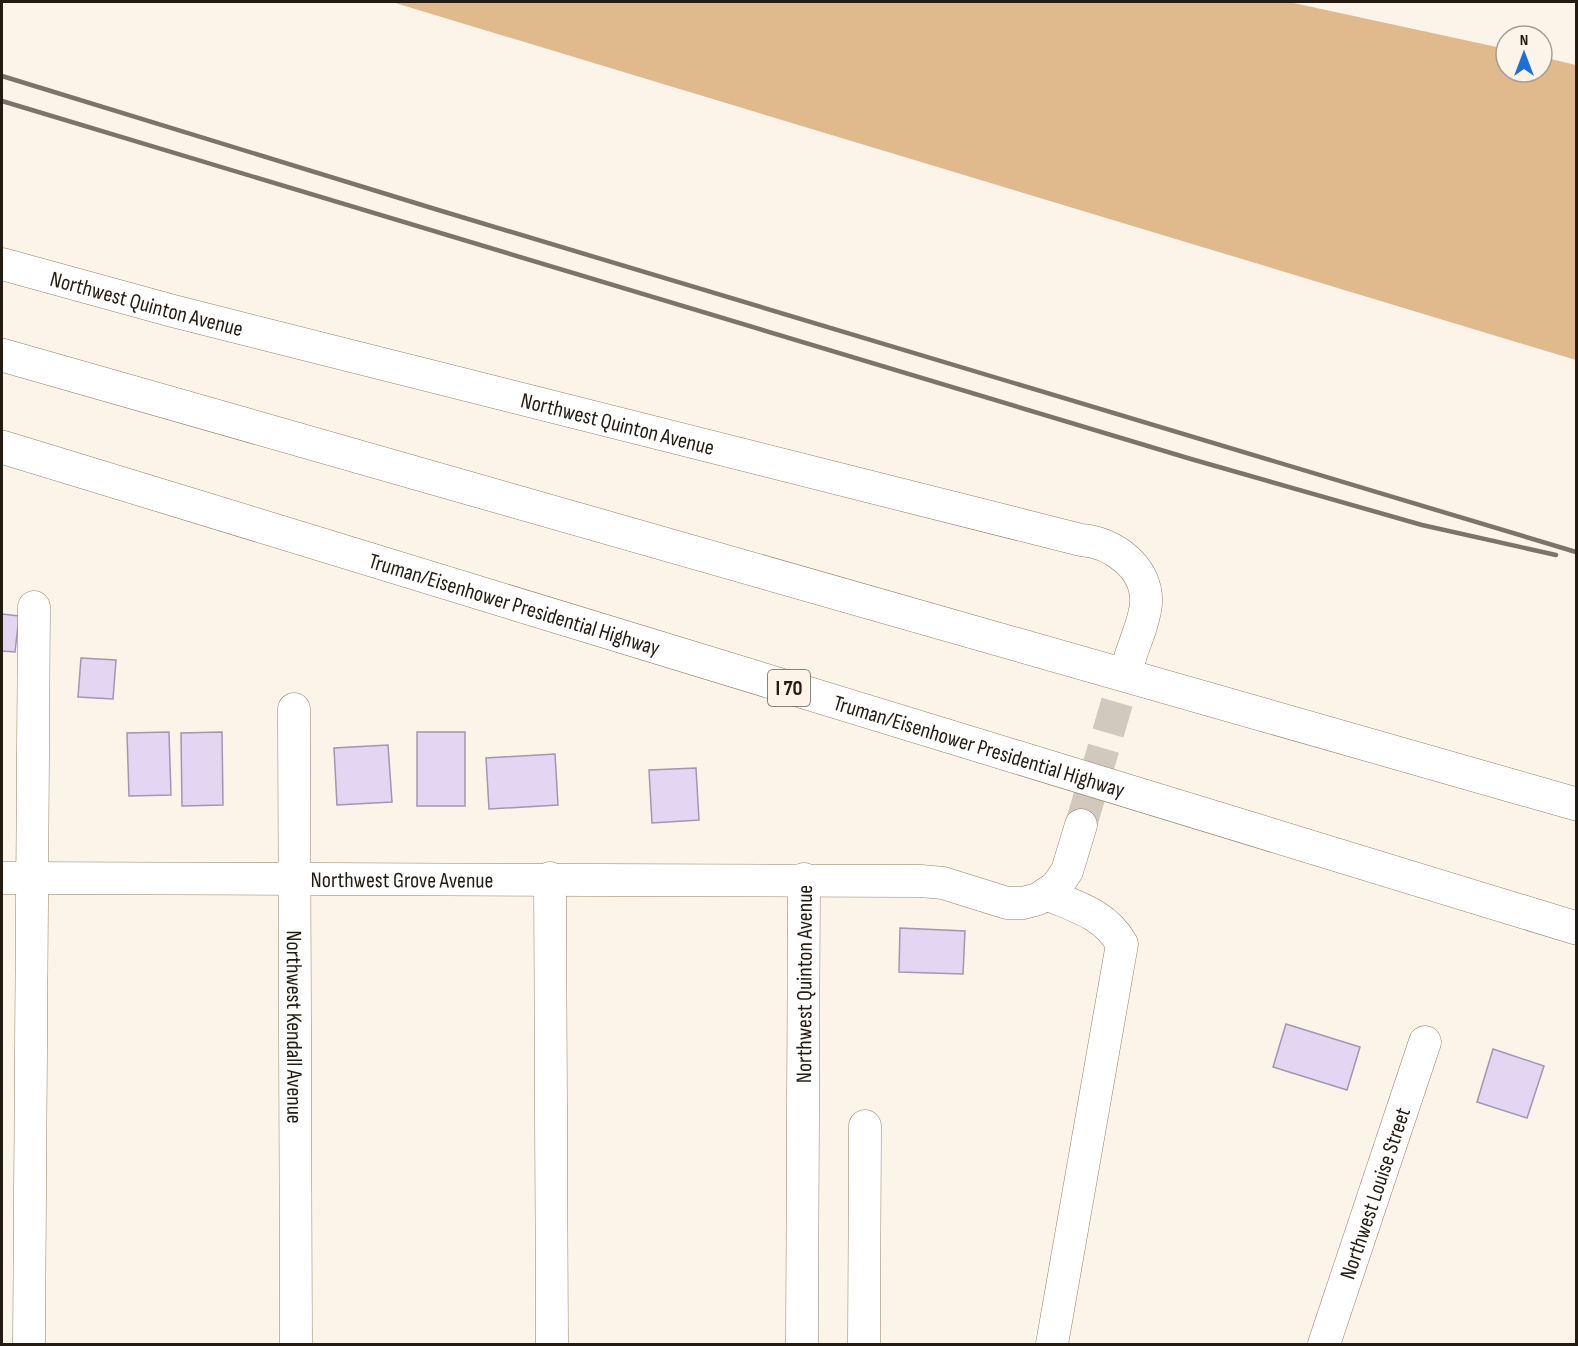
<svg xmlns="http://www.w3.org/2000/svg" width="1578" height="1346" viewBox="0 0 1578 1346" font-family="'Sofia Sans Condensed',sans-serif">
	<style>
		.forest { fill: #e0b98c }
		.building { fill: #e2d6f2; stroke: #a296b0; stroke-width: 1.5 }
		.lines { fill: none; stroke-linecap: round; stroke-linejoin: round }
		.minor-tunnel { stroke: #d1c8be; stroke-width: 32; stroke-dasharray: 32 16; stroke-linecap: butt }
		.minor-casing { stroke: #948069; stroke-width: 33 }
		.highway-casing { stroke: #948069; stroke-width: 34 }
		.minor { stroke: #fff; stroke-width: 32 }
		.highway { stroke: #fff; stroke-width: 33 }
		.rail { stroke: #7c746a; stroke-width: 4.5 }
		.labels { text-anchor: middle; stroke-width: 6; stroke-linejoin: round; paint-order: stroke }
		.shield { fill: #fcf3e9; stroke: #655c53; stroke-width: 1.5 }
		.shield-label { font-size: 21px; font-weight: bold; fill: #241c13 }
		.street-label { font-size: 22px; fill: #241c13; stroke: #fcf3e9 }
	</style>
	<rect width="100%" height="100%" fill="#fcf3e9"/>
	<!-- forest -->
	<path class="forest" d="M392,2H1289L1506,49V72H1542V57L1576,65V360Z"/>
	<!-- building -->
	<g class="building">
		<path d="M2,614L19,616L15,652L2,651Z"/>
		<path d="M81,658L116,660L113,699L78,697Z"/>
		<path d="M169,732L171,795L129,796L127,733Z"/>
		<path d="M222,732L223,805L182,806L181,733Z"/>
		<rect x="417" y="732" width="48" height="74"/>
		<path d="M388,745L392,802L337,805L334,748Z"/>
		<path d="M555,754L558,805L489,809L486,758Z"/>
		<path d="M696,768L699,820L652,823L649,770Z"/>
		<path d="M900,928L965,931L963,974L899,972Z"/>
		<path d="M1286,1024L1360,1047L1347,1090L1273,1067Z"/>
		<path d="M1493,1049L1544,1066L1527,1118L1477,1102Z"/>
	</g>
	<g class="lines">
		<!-- minor-tunnel -->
		<path class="minor-tunnel" d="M1081,825L1130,658"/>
		<!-- minor casing -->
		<g class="minor-casing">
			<g id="minor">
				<path id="s1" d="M2,264L173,311L1081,540C1113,542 1148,568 1146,603C1145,621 1135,641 1130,658"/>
				<path id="s2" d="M294,709L296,1344"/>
				<path id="s3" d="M2,878L921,881L943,883L1007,903H1023L1038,899L1056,887L1067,871L1081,825"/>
				<path d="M550,878L552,1344"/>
				<path d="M1046,894C1077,907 1105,914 1122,944L1052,1344"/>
				<path d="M29,1344L34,607"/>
				<path id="s4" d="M802,1344L804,879"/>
				<path d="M864,1344L865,1126"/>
				<path id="s5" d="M1324,1344L1425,1042"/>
			</g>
		</g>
		<!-- highway casing -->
		<g class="highway-casing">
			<g id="highway">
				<path d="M2,355L1576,804"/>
				<path id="s6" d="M2,447L1576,928"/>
			</g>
		</g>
		<!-- minor -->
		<use href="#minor" class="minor"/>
		<!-- highway -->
		<use href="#highway" class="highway"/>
		<!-- rail -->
		<g class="rail">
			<path d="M2,76L435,209L1576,552"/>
			<path d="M2,101L1191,459L1422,525L1556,555"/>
		</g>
	</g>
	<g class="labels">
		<!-- shield labels -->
		<rect class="shield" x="768" y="670" width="42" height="36" rx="4.5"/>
		<g class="shield-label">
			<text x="789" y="695">I 70</text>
		</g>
		<!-- street labels -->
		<g class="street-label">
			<text dy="8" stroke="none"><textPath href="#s1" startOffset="150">Northwest Quinton Avenue</textPath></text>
			<text dy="8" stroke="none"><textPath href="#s1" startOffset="636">Northwest Quinton Avenue</textPath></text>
			<text dy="8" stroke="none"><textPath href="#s6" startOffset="536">Truman/Eisenhower Presidential Highway</textPath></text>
			<text dy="8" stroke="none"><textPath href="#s6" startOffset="1022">Truman/Eisenhower Presidential Highway</textPath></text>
			<text dy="8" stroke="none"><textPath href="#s3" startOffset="400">Northwest Grove Avenue</textPath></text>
			<text dy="8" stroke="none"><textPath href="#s4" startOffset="360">Northwest Quinton Avenue</textPath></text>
			<text dy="8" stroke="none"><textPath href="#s2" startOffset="318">Northwest Kendall Avenue</textPath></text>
			<text dy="8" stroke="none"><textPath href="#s5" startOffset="159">Northwest Louise Street</textPath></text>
		</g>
	</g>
	<!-- border -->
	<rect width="1578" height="1346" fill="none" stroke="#241c13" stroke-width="6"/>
	<!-- north arrow -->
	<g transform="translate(1524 54)"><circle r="28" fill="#fcf3e9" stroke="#a69d93" stroke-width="1.5"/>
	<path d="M0-4.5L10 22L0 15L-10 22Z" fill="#1b6fd9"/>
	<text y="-9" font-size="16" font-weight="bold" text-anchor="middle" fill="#241c13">N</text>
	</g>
</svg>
